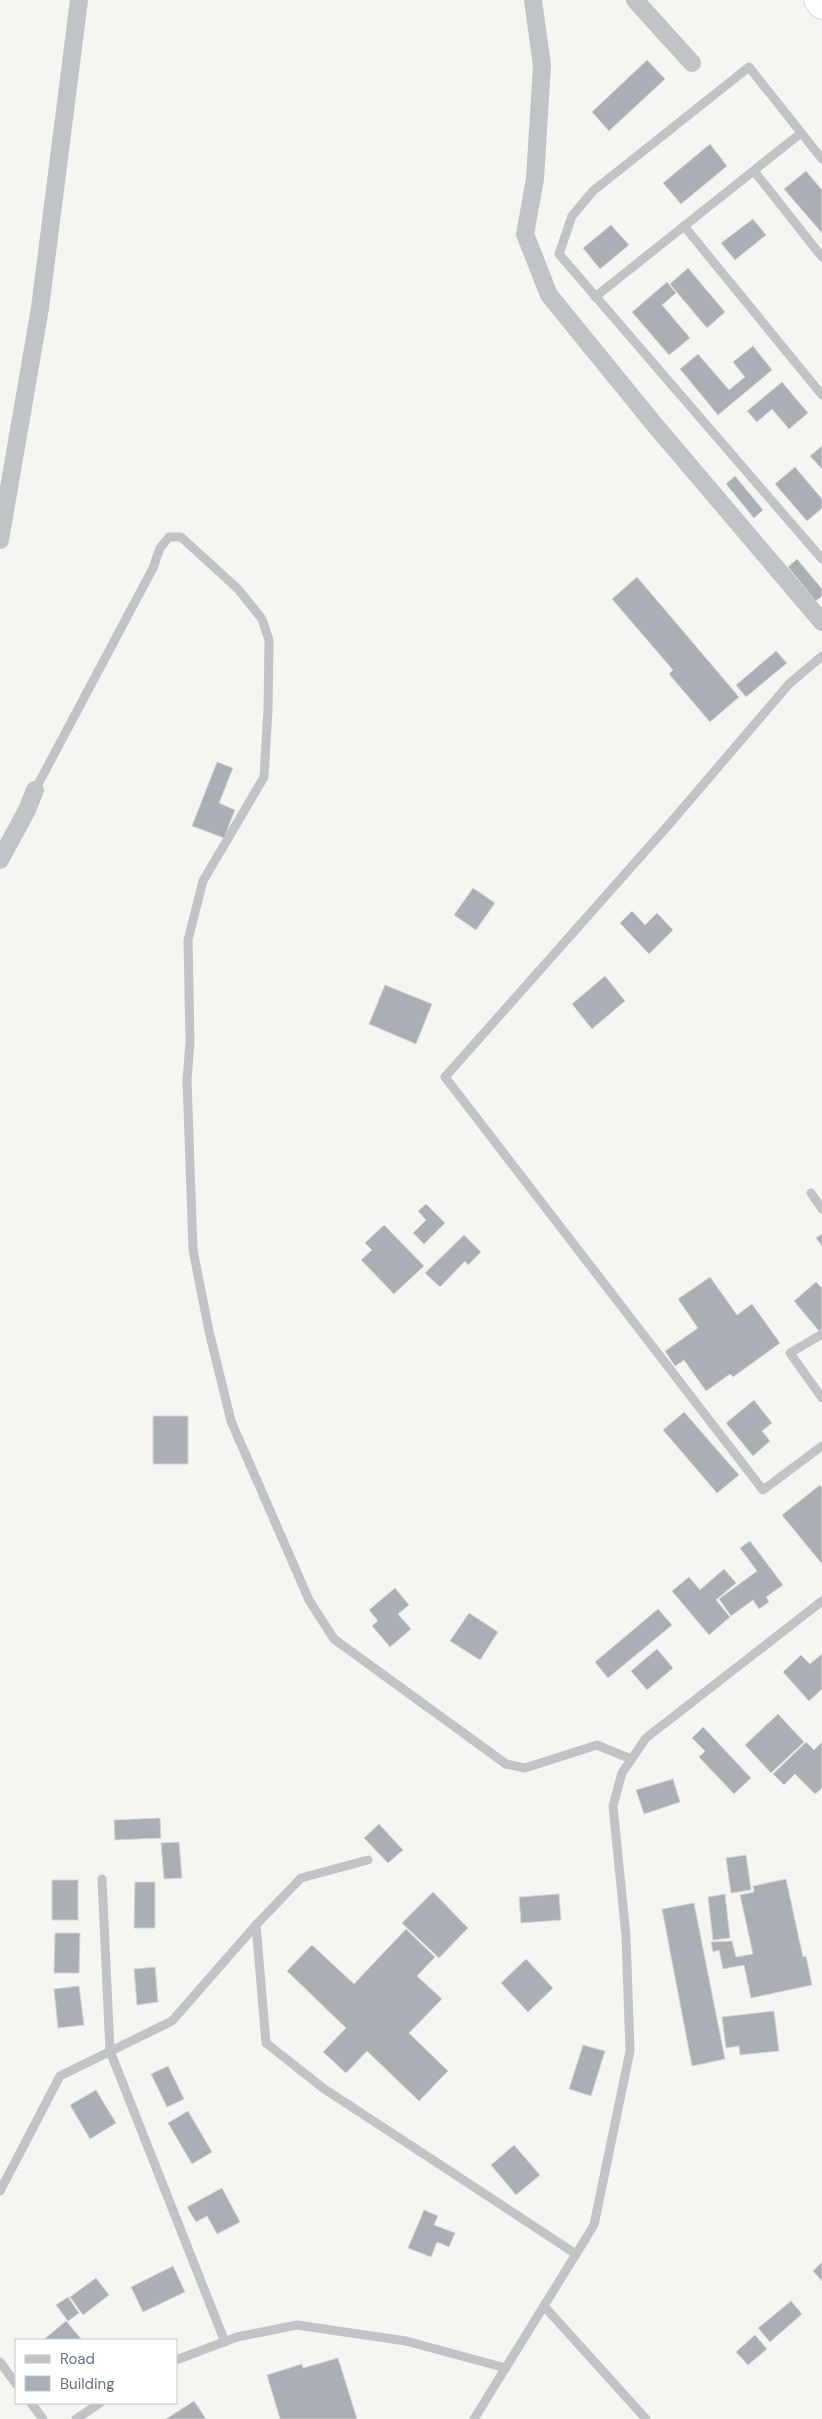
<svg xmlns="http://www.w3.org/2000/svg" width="822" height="2419" viewBox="0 0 822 2419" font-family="'DM Sans',sans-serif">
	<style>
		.building { fill: #a9afb5; stroke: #d6d6d4 }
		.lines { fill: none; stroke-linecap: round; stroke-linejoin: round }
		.highway-casing { stroke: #b5b8bb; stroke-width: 29 }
		.lane { stroke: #c0c4c7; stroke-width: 9 }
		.street { stroke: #c0c4c7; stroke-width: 18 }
		.highway { stroke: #fff; stroke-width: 28 }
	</style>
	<rect width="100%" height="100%" fill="#f5f5f2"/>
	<!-- building -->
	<g class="building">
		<path d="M647,60L665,79L609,131L592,112Z"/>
		<path d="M710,144L727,166L681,204L663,183Z"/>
		<path d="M806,171L822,190V233L784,189Z"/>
		<path d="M753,219L766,235L735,260L721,243Z"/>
		<path d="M611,225L629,245L600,269L583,248Z"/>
		<path d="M688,268L725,312L707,328L670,284Z"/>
		<path d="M667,282L676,293L662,305L690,338L669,355L632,312Z"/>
		<path d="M753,346L772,370L718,415L680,369L698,354L729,390L745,377L733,362Z"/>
		<path d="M782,382L808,413L789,429L772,409L757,422L747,411Z"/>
		<path d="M822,446V469L810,456Z"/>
		<path d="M795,467L822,499V508L807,521L775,484Z"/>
		<path d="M735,476L763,510L754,518L726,484Z"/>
		<path d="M797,559L822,589V596L816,601L788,567Z"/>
		<path d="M637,577L739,697L710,722L669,674L673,670L612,599Z"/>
		<path d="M776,651L787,663L746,697L736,685Z"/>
		<path d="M217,762L233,768L219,803L235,810L224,838L192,826Z"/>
		<path d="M473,888L495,903L476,930L454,915Z"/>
		<path d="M632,911L645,925L657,913L673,930L649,954L620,923Z"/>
		<path d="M605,976L625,1001L592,1029L572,1004Z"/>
		<path d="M385,985L432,1004L416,1044L369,1024Z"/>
		<path d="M426,1204L445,1223L424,1244L413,1233L426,1220L418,1211Z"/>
		<path d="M384,1225L424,1266L394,1294L361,1260L372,1250L365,1243Z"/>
		<path d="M822,1234V1246L816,1238Z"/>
		<path d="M464,1235L481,1252L468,1265L465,1261L440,1287L425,1273Z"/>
		<path d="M710,1277L737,1315L752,1304L780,1343L733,1377L730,1374L706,1391L684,1360L675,1366L665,1351L698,1328L678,1299Z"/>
		<path d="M816,1282L822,1288V1328L819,1331L794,1301Z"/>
		<path d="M754,1400L772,1423L762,1431L770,1441L753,1456L726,1423Z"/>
		<path d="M684,1412L739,1475L717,1493L663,1430Z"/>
		<rect x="153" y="1416" width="35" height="48"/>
		<path d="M820,1485L822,1488V1564L782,1515Z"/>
		<path d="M750,1541L783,1585L766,1597L769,1602L759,1609L753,1600L731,1616L719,1599L757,1571L740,1548Z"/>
		<path d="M724,1569L736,1583L716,1600L730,1617L709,1635L672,1591L689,1577L700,1590Z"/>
		<path d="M395,1588L409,1605L398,1614L411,1629L390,1647L372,1626L378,1621L369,1610Z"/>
		<path d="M658,1609L672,1625L608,1678L595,1662Z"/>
		<path d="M469,1613L498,1632L480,1660L450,1641Z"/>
		<path d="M657,1649L673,1668L647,1690L631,1671Z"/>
		<path d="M822,1654V1689L809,1701L783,1672L801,1655L810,1664Z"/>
		<path d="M778,1714L804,1742L771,1773L745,1745Z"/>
		<path d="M703,1727L751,1778L734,1794L699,1757L705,1751L692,1738Z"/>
		<path d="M806,1742L814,1750L822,1742V1788L815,1794L795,1774L784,1785L773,1774Z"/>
		<path d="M673,1779L680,1802L644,1814L636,1790Z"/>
		<path d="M160,1818L161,1838L115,1840L114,1820Z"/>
		<path d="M379,1824L403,1850L388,1863L364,1838Z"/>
		<path d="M179,1842L182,1878L164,1879L161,1843Z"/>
		<path d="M746,1855L751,1890L731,1893L726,1858Z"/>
		<path d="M786,1879L803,1957L806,1956L812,1985L751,1998L744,1965L723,1969L719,1950L713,1952L711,1942L732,1941L736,1957L753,1954L740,1895L754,1892L753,1886Z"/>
		<rect x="52" y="1880" width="26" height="40"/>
		<path d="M135,1882H155V1928H134Z"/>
		<path d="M433,1892L468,1928L439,1958L402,1923Z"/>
		<path d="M559,1894L561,1920L521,1923L519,1897Z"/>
		<path d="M725,1894L730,1938L713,1940L708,1897Z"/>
		<path d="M694,1903L725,2059L692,2066L662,1909Z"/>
		<path d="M406,1929L435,1957L417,1976L442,1999L409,2033L448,2071L419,2101L367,2051L346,2073L323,2052L346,2028L287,1971L312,1945L354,1984Z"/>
		<path d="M55,1933H80L79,1973H54Z"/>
		<path d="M526,1959L553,1988L528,2012L501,1983Z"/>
		<path d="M155,1967L158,2002L137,2005L134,1969Z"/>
		<path d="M79,1986L84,2025L58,2028L54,1989Z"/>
		<path d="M774,2011L779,2051L740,2055L739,2046L726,2048L722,2017Z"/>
		<path d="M583,2045L605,2051L591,2096L569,2089Z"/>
		<path d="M168,2066L184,2099L167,2107L151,2074Z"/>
		<path d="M96,2090L116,2123L90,2139L70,2105Z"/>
		<path d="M188,2111L212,2152L192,2164L168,2123Z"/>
		<path d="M514,2145L540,2175L516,2195L491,2165Z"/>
		<path d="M222,2188L240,2222L217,2234L207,2216L196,2222L187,2207Z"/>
		<path d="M424,2210L438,2216L434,2225L455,2233L449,2247L437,2242L431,2257L408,2248Z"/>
		<path d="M822,2262V2281L813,2271Z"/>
		<path d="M173,2266L185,2292L143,2312L131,2287Z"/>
		<path d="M96,2278L109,2295L83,2315L70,2297Z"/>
		<path d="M68,2297L79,2313L68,2321L56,2305Z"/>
		<path d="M791,2301L802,2314L770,2342L758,2328Z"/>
		<path d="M66,2321L82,2340H43Z"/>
		<path d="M755,2335L767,2349L748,2365L736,2352Z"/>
		<path d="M338,2358L357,2419H280L267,2375L302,2364L303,2368Z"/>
		<path d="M194,2401L206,2419H166Z"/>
	</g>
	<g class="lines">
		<!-- highway casing -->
		<g class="highway-casing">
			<path id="highway" d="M818,0L822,5"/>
		</g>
		<!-- lane -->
		<g class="lane">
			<path d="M822,159L749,67L593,191L572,216L559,254L822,559"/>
			<path d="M754,171L822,257"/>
			<path d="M684,226L822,395"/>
			<path d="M595,297L801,133"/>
			<path d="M822,656L789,684L672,821L445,1077L763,1490L822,1446"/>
			<path d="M35,790L153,568L160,548L169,537H181L238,589L262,619L269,640L268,710L264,777L203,881L188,940L190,1042L187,1080L193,1250L209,1331L231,1421L309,1600L334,1639L506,1764L525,1768L597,1745L631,1759"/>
			<path d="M811,1193L822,1209"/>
			<path d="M822,1334L790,1353L822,1398"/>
			<path d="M368,1860L301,1878L256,1925L266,2043L323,2088L576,2254"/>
			<path d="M102,1879L110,2051L225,2342"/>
			<path d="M0,2191L60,2076L172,2021L256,1925"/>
			<path d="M544,2306L646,2419"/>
			<path d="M176,2360L237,2337L297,2325L406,2341L506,2368"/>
			<path d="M0,2362L16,2384"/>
			<path d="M31,2403L43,2419"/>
			<path d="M76,2419L100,2403"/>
			<path d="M474,2419L594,2225L630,2051L626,1936L613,1806L622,1773L646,1738L822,1601"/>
		</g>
		<!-- street -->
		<g class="street">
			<path d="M533,0L542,65L535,179L525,234L549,295L654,424L822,622"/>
			<path d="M635,0L692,63"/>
			<path d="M0,540L40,308L79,0"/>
			<path d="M0,860L27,810L35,790"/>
		</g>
		<!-- highway -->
		<use href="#highway" class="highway"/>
	</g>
	<!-- legend -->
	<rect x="15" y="2339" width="162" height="65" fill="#ffffff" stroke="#c2c7cd"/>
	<rect x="25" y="2355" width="25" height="8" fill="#c0c4c7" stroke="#c2c7cd"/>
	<text x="60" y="2364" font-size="15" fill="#667381">Road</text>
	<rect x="25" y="2376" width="25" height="15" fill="#a9afb5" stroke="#c2c7cd"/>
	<text x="60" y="2389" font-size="15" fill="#667381">Building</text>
</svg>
